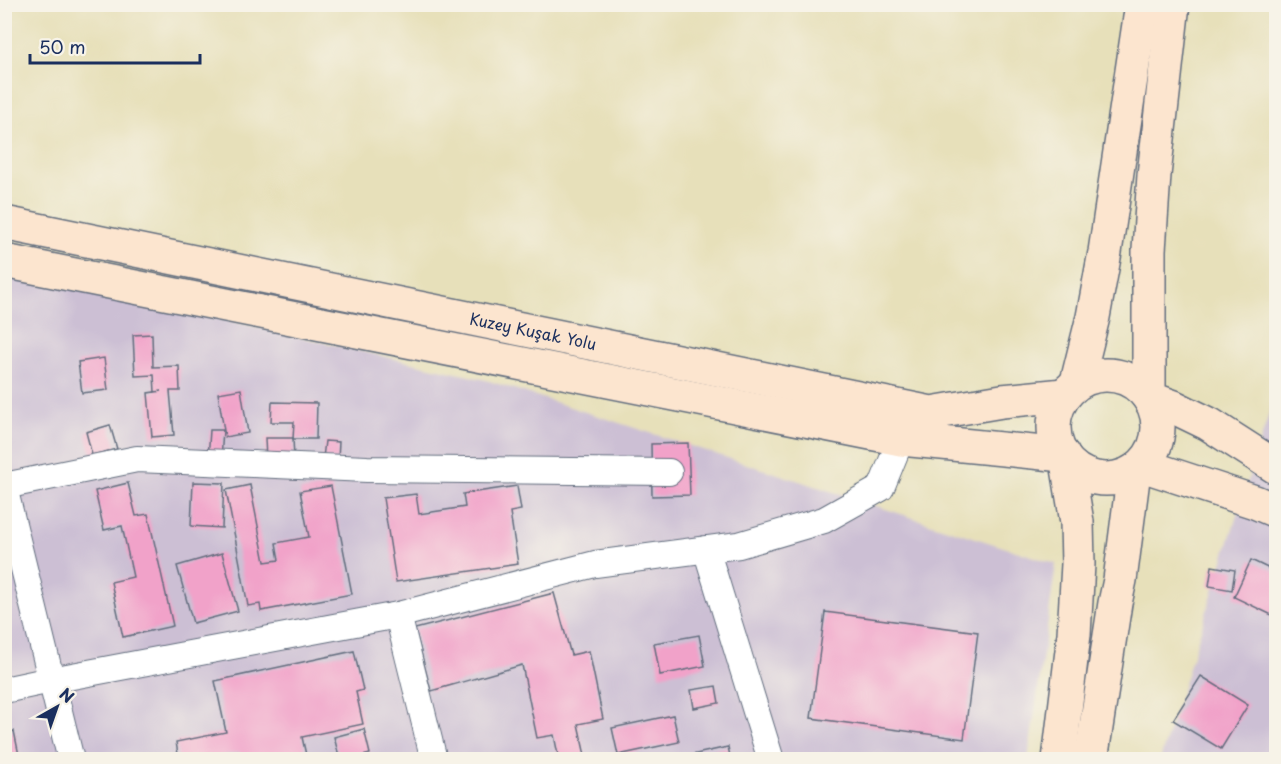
<svg xmlns="http://www.w3.org/2000/svg" width="1281" height="764" viewBox="0 0 1281 764" font-family="'Playpen Sans',sans-serif">
	<style>
		.industrial { fill: #ccbfd4 }
		.building { fill: #f1a2c9 }
		.lines { fill: none; stroke-linecap: round; stroke-linejoin: round }
		.street-casing { stroke: #626d7e; stroke-width: 28 }
		.secondary-casing { stroke: #626d7e; stroke-width: 36 }
		.street { stroke: #fff; stroke-width: 26 }
		.secondary { stroke: #fce5cf; stroke-width: 33 }
		.labels { text-anchor: middle; stroke-width: 4.5; stroke-linejoin: round; paint-order: stroke }
		.street-label { font-size: 16px; fill: #1b2f5e; stroke: #f7f3e8 }
	</style>
	<rect width="100%" height="100%" fill="#f7f3e8"/>
	<filter id="ink" filterUnits="userSpaceOnUse"><feTurbulence type="fractalNoise" baseFrequency=".0167" numOctaves="2"/><feDisplacementMap in="SourceGraphic" scale="12" xChannelSelector="R" yChannelSelector="G"/><feConvolveMatrix kernelMatrix="1 2 1 2 8 2 1 2 1" color-interpolation-filters="sRGB"/></filter>
	<filter id="wash" filterUnits="userSpaceOnUse"><feTurbulence type="fractalNoise" baseFrequency=".008" numOctaves="4" result="noise"/><feDisplacementMap in="SourceGraphic" scale="24" xChannelSelector="R" yChannelSelector="G"/><feGaussianBlur stdDeviation="1.35" result="paint"/><feColorMatrix in="noise" values="0 0 0 0 0 0 0 0 0 0 0 0 0 0 0 0 0 1.4 0 .05"/><feComposite in="paint" operator="in"/></filter>
	<g filter="url(#wash)">
		<rect width="100%" height="100%" fill="#e7e0ba"/>
		<!-- industrial -->
		<g class="industrial">
			<path d="M5,269L486,380L1056,564L1028,759L5,760Z"/>
			<path d="M1273,401L1276,404V759L1160,760Z"/>
		</g>
		<g id="blocks">
			<!-- building -->
			<g class="building">
				<path d="M152,334L153,367L179,366L180,391H170L174,435L152,437L148,393L161,391L155,392L154,375L135,376L133,335Z"/>
				<path d="M104,358L108,390L82,393L78,362Z"/>
				<path d="M241,389L248,433L225,437L218,393Z"/>
				<path d="M272,402L317,403L316,439H293L294,422H271Z"/>
				<path d="M110,425L117,449L92,455L86,432Z"/>
				<path d="M210,430H223L221,460L208,459Z"/>
				<path d="M265,438H293L294,459L266,460Z"/>
				<path d="M325,441L339,442L338,459L323,458Z"/>
				<path d="M688,443L690,495L652,496L651,444Z"/>
				<path d="M193,482L224,483L222,528L191,526Z"/>
				<path d="M128,483L136,516L148,514L173,626L123,637L111,582L133,577L122,526L104,530L95,491Z"/>
				<path d="M250,485L265,562L279,560L276,543L309,537L300,491L331,486L352,594L261,611L260,604L248,606L226,490Z"/>
				<path d="M517,486L521,510L510,512L518,564L396,582L383,498L416,494L419,514L465,507L463,494Z"/>
				<path d="M222,553L238,611L193,623L177,566Z"/>
				<path d="M1251,560L1276,572V617L1234,597Z"/>
				<path d="M1212,566L1235,570L1232,590L1209,586Z"/>
				<path d="M554,593L571,655L589,651L603,719L578,724L586,760H559L554,735L537,738L522,665L431,691L415,629Z"/>
				<path d="M825,612L978,632L964,739L811,718Z"/>
				<path d="M699,635L705,666L660,675L654,643Z"/>
				<path d="M354,651L363,690L356,692L363,724L302,737L306,755L284,760H241L240,752L209,758L210,760H179L176,742L226,732L215,681Z"/>
				<path d="M1201,676L1248,705L1221,749L1173,720Z"/>
				<path d="M716,686L719,703L694,708L691,690Z"/>
				<path d="M673,715L679,742L618,755L612,728Z"/>
				<path d="M364,729L370,754L348,760H340L334,737Z"/>
				<path d="M14,731L20,760H4V733Z"/>
				<path d="M728,747L731,760H692L691,755Z"/>
			</g>
		</g>
	</g>
	<g filter="url(#ink)">
		<use href="#blocks" fill-opacity="0" stroke="#626d7e" stroke-width="1.5"/>
		<g class="lines">
			<!-- street casing -->
			<g class="street-casing">
				<g id="street">
					<path d="M4,486L137,459L367,469L669,472"/>
					<path d="M4,487L71,760"/>
					<path d="M706,549L771,760"/>
					<path d="M398,615L434,760"/>
					<path d="M4,690L51,680L398,615L595,564L739,545L824,520L881,488L901,439"/>
				</g>
			</g>
			<!-- secondary casing -->
			<g class="secondary-casing">
				<g id="secondary">
					<path d="M1173,4L1154,175L1149,250V398L1174,407L1209,424L1276,467"/>
					<path id="s1" d="M4,223L931,413L1002,401L1064,395"/>
					<path d="M4,261L901,439L1063,455"/>
					<circle cx="1106" cy="427" r="52"/>
					<path d="M1077,382L1093,317L1105,252L1142,4"/>
					<path d="M1142,465L1255,502L1276,511"/>
					<path d="M1059,760L1074,634L1078,564L1077,522L1067,462"/>
					<path d="M1091,760L1115,603L1120,580L1134,471"/>
				</g>
			</g>
			<!-- street -->
			<use href="#street" class="street"/>
			<!-- secondary -->
			<use href="#secondary" class="secondary"/>
		</g>
	</g>
	<g class="labels">
		<!-- street labels -->
		<g class="street-label">
			<text dy="6" stroke="none"><textPath href="#s1" startOffset="540">Kuzey Kuşak Yolu</textPath></text>
		</g>
	</g>
	<!-- margin -->
	<rect width="1281" height="764" fill="none" stroke="#f7f3e8" stroke-width="24"/>
	<!-- north arrow -->
	<g transform="translate(57 707) rotate(40)" stroke="#f7f3e8" stroke-width="4.5" paint-order="stroke">
	<path d="M0-4.5L10 22L0 15L-10 22Z" fill="#1b2f5e"/>
	<text y="-9" font-size="16" font-weight="bold" text-anchor="middle" fill="#1b2f5e">N</text>
	</g>
	<!-- scale -->
	<path d="M30 54v9h170v-9" fill="none" stroke="#1b2f5e" stroke-width="3"/>
	<text x="39" y="54" font-size="18" fill="#1b2f5e" stroke="#f7f3e8" stroke-width="4.5" paint-order="stroke">50 m</text>
</svg>
